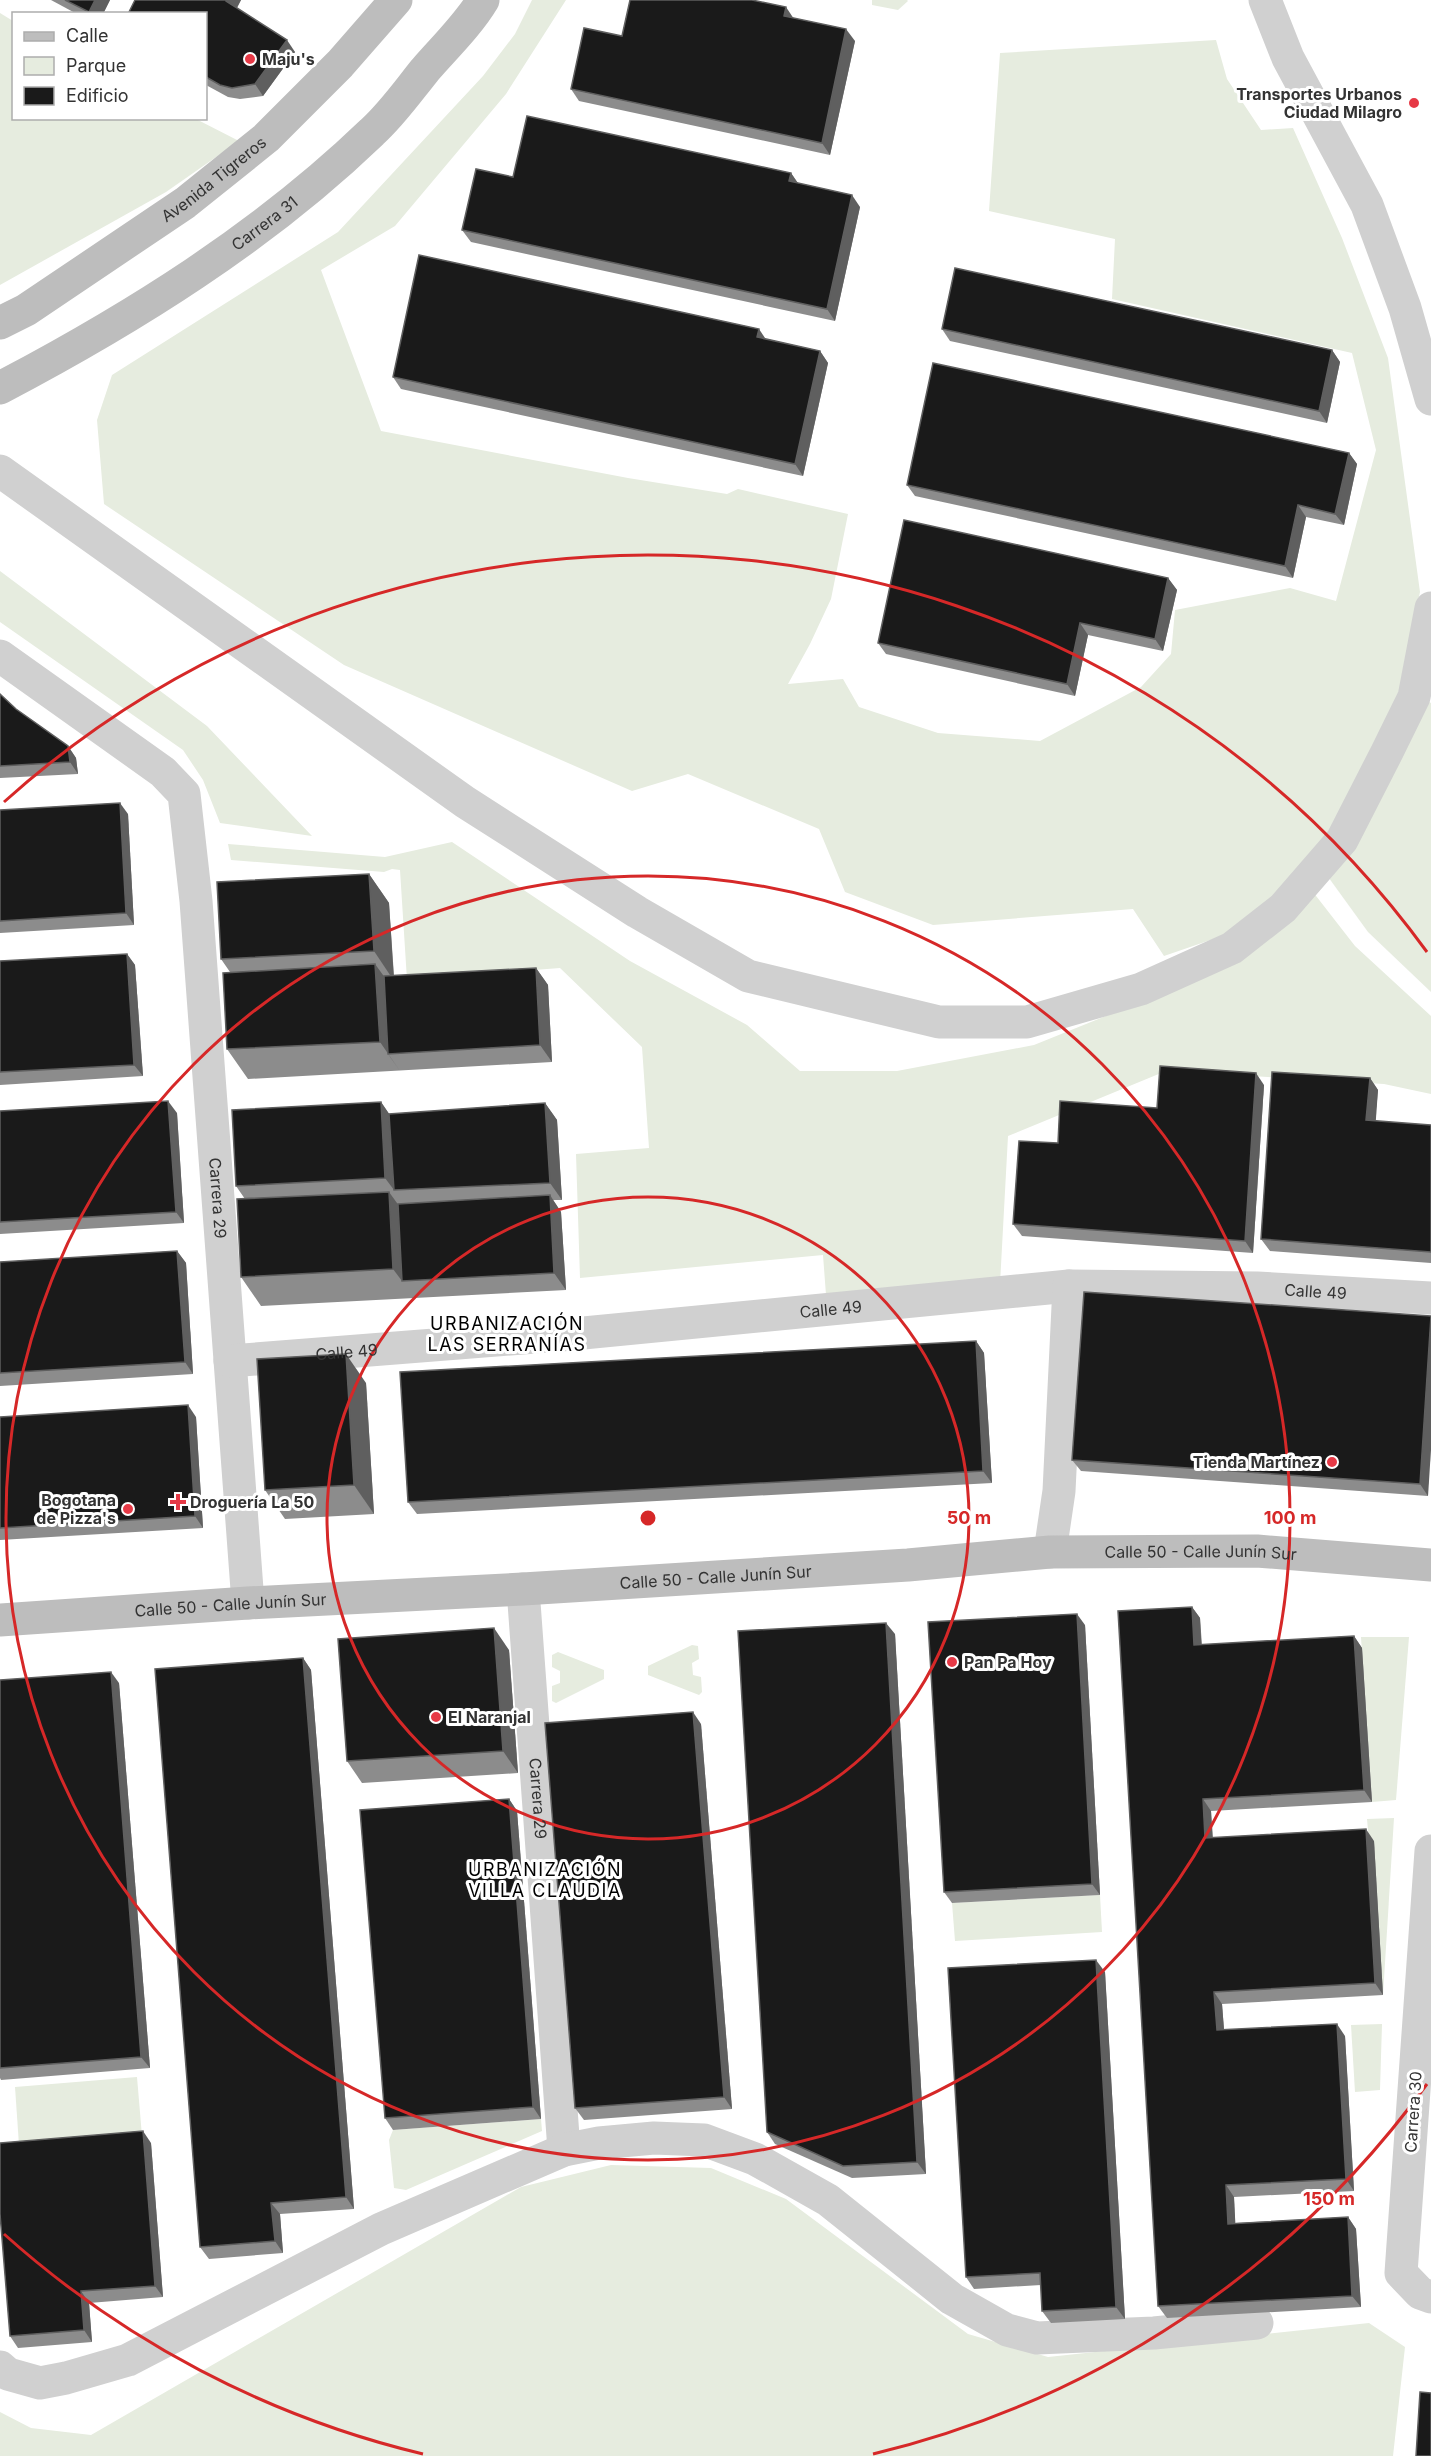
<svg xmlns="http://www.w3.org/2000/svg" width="1431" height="2456" viewBox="0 0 1431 2456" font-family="Inter,sans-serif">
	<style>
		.green { fill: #e6ecdf }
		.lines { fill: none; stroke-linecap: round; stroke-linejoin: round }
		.street { stroke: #d0d0d0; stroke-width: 33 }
		.secondary { stroke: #bdbdbd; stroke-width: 33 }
		.wall { fill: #8c8c8c }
		.shaded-wall { fill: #5f5f5f }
		.building { fill: #1a1a1a; stroke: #5f5f5f; stroke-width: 1.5 }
		.ring { fill: none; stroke: #d62828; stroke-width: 3 }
		.poi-dot { fill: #e63946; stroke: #fff; stroke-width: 2 }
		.labels { text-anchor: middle; stroke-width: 6; stroke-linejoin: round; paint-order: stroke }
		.poi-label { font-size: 16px; font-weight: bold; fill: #333; stroke: #fff; text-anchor: start }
		.street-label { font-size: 16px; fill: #333; stroke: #fff }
		.neighbourhood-label { font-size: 18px; letter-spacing: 1.5px; fill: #000; stroke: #fff }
		.centre { fill: #d62828; stroke: #fff; stroke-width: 3 }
		.ring-label { font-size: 18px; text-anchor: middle; font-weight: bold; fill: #d62828; stroke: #fff; stroke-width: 6; stroke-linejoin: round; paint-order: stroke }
	</style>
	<rect width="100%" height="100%" fill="#fff"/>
	<!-- green -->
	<g class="green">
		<path d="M532,0H566L506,94L395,226L321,270L381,431L628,478L727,494L738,489L848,514L831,599L810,644L788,684L843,679L859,707L938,733L1040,741L1141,687L1171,654L1175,610L1290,588L1336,601L1376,450L1352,353L1112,299L1115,239L989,211L1000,53L1216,40L1227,79L1261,130L1293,128L1342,238L1388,358L1420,592L1399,691L1336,829L1275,899L1228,934L1164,956L1133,909L933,925L845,892L819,829L688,774L632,791L344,665L104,504L97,420L112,375L338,232L483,76L515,34Z"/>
		<path d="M872,0H907L908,1L898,10L872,5Z"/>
		<path d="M0,13L13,21L14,118L196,119L239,141L166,192L0,285Z"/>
		<path d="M0,571L207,726L312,836L220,823L203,780L183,750L0,622Z"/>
		<path d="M1425,700L1431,703V992L1368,932L1326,874Z"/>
		<path d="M452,842L630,961L747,1025L800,1071H897L1034,1045L1143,1001L1313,892L1355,946L1431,1016V1094L1384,1084L1166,1071L1008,1136L1000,1284L826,1295L823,1255L580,1278L576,1154L649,1148L642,1047L560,968L407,980L400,870L392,869L384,872L231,860L228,844L385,857Z"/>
		<path d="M1361,1637H1409L1396,1800L1372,1802Z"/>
		<path d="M692,1645L698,1646L699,1659L692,1663L693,1675L701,1677L702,1692L699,1695L648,1675V1666Z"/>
		<path d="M558,1652L604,1670V1679L556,1703L552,1701V1686L560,1683V1671L552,1667V1655Z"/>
		<path d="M1394,1818L1383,1995L1367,1819Z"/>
		<path d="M1100,1895L1102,1932L955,1941L952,1903Z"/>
		<path d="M1382,2024L1380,2090L1355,2092L1351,2025Z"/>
		<path d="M137,2077L142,2136L19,2145L15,2087Z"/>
		<path d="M541,2119L542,2131L406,2190L394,2188L389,2140L393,2130Z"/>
		<path d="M611,2165L711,2168L786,2199L968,2334L1048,2357L1369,2323L1405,2347L1393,2456H0V2412L31,2428L91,2435L521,2187Z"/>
	</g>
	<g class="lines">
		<!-- street -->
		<g class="street">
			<path d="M1265,0L1288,58L1367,205L1405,308L1431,399"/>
			<path d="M0,471L465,802L637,912L748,976L939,1022H1027L1141,989L1232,948L1283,908L1342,840L1387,752L1414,697L1431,608"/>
			<path id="s1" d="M0,656L163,772L184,794L196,901L248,1603"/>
			<path id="s2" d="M230,1361L573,1334L1069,1286L1257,1288L1431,1298"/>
			<path d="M1050,1552L1059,1491L1069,1286"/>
			<path id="s3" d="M523,1589L564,2150"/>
			<path d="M1431,1851L1401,2273L1420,2293L1431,2297"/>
			<path d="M0,2367L8,2374L40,2383L66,2378L128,2360L381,2229L564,2150L599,2143L654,2138L704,2140L755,2159L828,2200L952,2299L1007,2330L1037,2338L1154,2333L1257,2323"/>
		</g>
		<!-- secondary -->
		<g class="secondary">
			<path id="s4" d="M0,323L26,310L185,203L266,138L340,64L396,0"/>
			<path id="s5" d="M0,388C133,318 263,237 372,132C392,114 408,91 425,70C444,48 468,25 483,0"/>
			<path id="s6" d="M0,1620L248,1603L523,1589L908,1565L1050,1552L1257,1551L1431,1565"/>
		</g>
	</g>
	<!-- wall -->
	<g class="wall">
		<path d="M51,0H110L103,14H77Z"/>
		<path d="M135,0H241L237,8L295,52L263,96L240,99L228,97L206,85V14Z"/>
		<path d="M793,18L855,41L830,155L579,101L571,89L622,36Z"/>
		<path d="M791,173L798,183L860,207L835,321L471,242L462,230L513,177Z"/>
		<path d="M942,329L1332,350L1340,362L1327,423L950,341Z"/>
		<path d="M766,339L820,351L828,363L803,476L401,389L393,377Z"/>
		<path d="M1349,453L1357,464L1344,525L1306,517L1293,578L915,496L907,485Z"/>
		<path d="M1168,578L1177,590L1163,651L1088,635L1075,696L886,654L878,643Z"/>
		<path d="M0,694L16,709L68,746L76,758L78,774L0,778Z"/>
		<path d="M0,810L128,814L134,925L0,933Z"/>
		<path d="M369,874L389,903L394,976L536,968L548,985L552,1062L248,1079L227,1049L230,972L221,959Z"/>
		<path d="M127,954L135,965L143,1076L0,1085V961Z"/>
		<path d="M1370,1078L1378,1090L1375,1121L1431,1125V1263L1270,1251L1261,1239Z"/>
		<path d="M1264,1085L1253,1253L1022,1236L1013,1224L1157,1108Z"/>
		<path d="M381,1102L389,1114L545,1103L557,1120L562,1200H553L561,1212L566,1290L261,1306L241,1277L245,1199L236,1186Z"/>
		<path d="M0,1111L177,1113L184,1223L0,1234Z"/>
		<path d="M177,1251L186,1263L193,1374L0,1386V1262Z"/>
		<path d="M1431,1316L1428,1496L1081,1471L1072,1460Z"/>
		<path d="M976,1341L984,1353L992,1483L417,1514L408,1502Z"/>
		<path d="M366,1383L374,1514L285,1519L265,1490Z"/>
		<path d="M0,1417H196L203,1528L0,1540Z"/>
		<path d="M1192,1607L1200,1618L1202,1645L1354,1636L1362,1648L1372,1802L1211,1811L1213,1837L1374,1841L1383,1995L1222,2004L1224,2030L1345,2036L1354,2191L1234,2197L1235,2223L1348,2217L1356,2229L1361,2307L1167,2318L1158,2306Z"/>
		<path d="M1085,1625L1100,1895L952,1903L944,1892Z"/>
		<path d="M895,1634L926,2174L852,2178L775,2144L767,2132Z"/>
		<path d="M509,1650L518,1773L362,1783L347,1761Z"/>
		<path d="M303,1658L311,1670L354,2209L280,2214L283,2253L209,2259L200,2247Z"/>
		<path d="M0,1680L119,1683L150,2068L1,2080L0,2078Z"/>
		<path d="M701,1724L732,2109L584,2120L575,2108Z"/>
		<path d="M509,1799L517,1811L541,2119L393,2130L385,2118Z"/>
		<path d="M1105,1972L1125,2319L1051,2323L1042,2311L1041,2285L974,2289L966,2277Z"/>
		<path d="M151,2143L163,2297L89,2303L92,2342L18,2348L10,2336Z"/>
	</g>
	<!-- shaded-wall -->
	<g class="shaded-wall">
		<path d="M95,0H110L103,14H89V12Z"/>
		<path d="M226,0H241L234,13L226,1Z"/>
		<path d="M786,7L794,19L784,16Z"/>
		<path d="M846,29L855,41L830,155L822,143Z"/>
		<path d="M287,40L295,52L263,96L255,84Z"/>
		<path d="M791,173L799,185L789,181Z"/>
		<path d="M852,195L860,207L835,321L827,309Z"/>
		<path d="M759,329L767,341L757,337Z"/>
		<path d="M1332,350L1340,362L1327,423L1319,411Z"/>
		<path d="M820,351L828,363L803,476L795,464Z"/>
		<path d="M1349,453L1357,464L1344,525L1335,514Z"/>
		<path d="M1298,505L1306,517L1293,578L1285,566Z"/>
		<path d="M1168,578L1177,590L1163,651L1155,639Z"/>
		<path d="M1080,623L1088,635L1075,696L1067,684Z"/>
		<path d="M68,746L76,758L78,774L70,762Z"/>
		<path d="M120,803L128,814L134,925L126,913Z"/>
		<path d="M369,874L389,903L394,981L374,951Z"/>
		<path d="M127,954L135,965L143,1076L134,1065Z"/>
		<path d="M375,964L396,993L388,1054L400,1071L380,1042Z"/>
		<path d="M536,968L548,985L552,1062L540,1045Z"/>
		<path d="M1256,1073L1264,1085L1253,1253L1245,1241Z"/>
		<path d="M1370,1078L1378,1090L1375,1132L1366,1120Z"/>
		<path d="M168,1101L177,1113L184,1223L176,1212Z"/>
		<path d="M381,1102L401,1131L394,1190L385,1178Z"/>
		<path d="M545,1103L557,1120L562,1200L550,1183Z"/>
		<path d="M389,1192L410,1221L402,1281L393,1269Z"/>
		<path d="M550,1195L561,1212L566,1290L554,1273Z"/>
		<path d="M177,1251L186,1263L193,1374L185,1362Z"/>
		<path d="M1431,1317V1450L1428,1496L1420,1484Z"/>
		<path d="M976,1341L984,1353L992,1483L983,1471Z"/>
		<path d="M346,1354L366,1383L374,1514L354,1485Z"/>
		<path d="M188,1405L196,1417L203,1528L195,1516Z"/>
		<path d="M1192,1607L1200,1618L1202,1657L1194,1645Z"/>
		<path d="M1077,1614L1085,1625L1100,1895L1092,1884Z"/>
		<path d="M886,1623L895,1634L926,2174L917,2162Z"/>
		<path d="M494,1628L509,1650L518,1773L503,1751Z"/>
		<path d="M1354,1636L1362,1648L1372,1802L1364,1790Z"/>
		<path d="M303,1658L311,1670L354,2209L346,2197Z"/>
		<path d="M111,1672L119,1683L150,2068L141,2057Z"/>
		<path d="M693,1712L701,1724L732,2109L724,2097Z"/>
		<path d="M509,1799L517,1811L541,2119L533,2107Z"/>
		<path d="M1203,1799L1211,1811L1213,1849L1205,1838Z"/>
		<path d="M1366,1829L1374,1841L1383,1995L1375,1983Z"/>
		<path d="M1096,1960L1105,1972L1125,2319L1116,2307Z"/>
		<path d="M1214,1992L1222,2004L1225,2042L1217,2030Z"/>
		<path d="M1337,2024L1345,2036L1354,2191L1346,2179Z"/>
		<path d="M143,2131L151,2143L163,2297L155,2286Z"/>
		<path d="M1226,2185L1234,2197L1236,2236L1228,2224Z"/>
		<path d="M271,2203L280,2214L283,2253L275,2241Z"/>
		<path d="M1348,2217L1356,2229L1361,2307L1352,2296Z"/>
		<path d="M81,2291L89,2303L92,2342L84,2330Z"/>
	</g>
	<!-- building -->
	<g class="building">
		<path d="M65,0H95L89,12Z"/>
		<path d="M135,0H226V1L287,40L255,84L232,88L220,85L206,77V14H128Z"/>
		<path d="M630,0H752L786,7L784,16L846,29L822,143L571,89L584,28L622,36Z"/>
		<path d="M527,116L791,173L789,181L852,195L827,309L462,230L476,169L513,177Z"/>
		<path d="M419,255L759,329L757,337L820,351L795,464L393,377Z"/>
		<path d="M955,268L1332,350L1319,411L942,329Z"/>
		<path d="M933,363L1349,453L1335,514L1298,505L1285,566L907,485Z"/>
		<path d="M904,520L1168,578L1155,639L1080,623L1067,684L878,643Z"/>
		<path d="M0,694L16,709L68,746L70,762L0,766Z"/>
		<path d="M120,803L126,913L0,921V810Z"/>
		<path d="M369,874L374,951L221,959L217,882Z"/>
		<path d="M127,954L134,1065L0,1072V961Z"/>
		<path d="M375,964L380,1042L227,1049L223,973Z"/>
		<path d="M536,968L540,1045L388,1054L384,976Z"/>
		<path d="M1160,1066L1256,1073L1245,1241L1013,1224L1019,1141L1058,1143L1060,1101L1157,1108Z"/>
		<path d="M1272,1072L1370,1078L1366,1120L1431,1125V1252L1261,1239Z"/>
		<path d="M168,1101L176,1212L0,1222V1111Z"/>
		<path d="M381,1102L385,1178L236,1186L232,1110Z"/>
		<path d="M545,1103L550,1183L394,1190L389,1114Z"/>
		<path d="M389,1192L393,1269L241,1277L237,1199Z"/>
		<path d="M550,1195L554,1273L402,1281L398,1204Z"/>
		<path d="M177,1251L185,1362L0,1373V1262Z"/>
		<path d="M1084,1292L1431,1316L1420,1484L1072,1460Z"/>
		<path d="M976,1341L983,1471L408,1502L400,1372Z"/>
		<path d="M346,1354L354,1485L265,1490L257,1359Z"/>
		<path d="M188,1405L195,1516L0,1528V1417Z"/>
		<path d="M1192,1607L1194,1645L1354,1636L1364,1790L1203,1799L1205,1838L1366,1829L1375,1983L1214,1992L1217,2030L1337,2024L1346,2179L1226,2185L1228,2224L1348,2217L1352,2296L1158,2306L1118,1611Z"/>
		<path d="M1077,1614L1092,1884L944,1892L928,1622Z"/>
		<path d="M886,1623L917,2162L843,2166L767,2132L738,1631Z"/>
		<path d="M494,1628L503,1751L347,1761L338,1639Z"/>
		<path d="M303,1658L346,2197L271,2203L275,2241L200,2247L155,1669Z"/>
		<path d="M111,1672L141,2057L0,2068V1680Z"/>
		<path d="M693,1712L724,2097L575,2108L545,1723Z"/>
		<path d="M509,1799L533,2107L385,2118L360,1810Z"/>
		<path d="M1096,1960L1116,2307L1042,2311L1040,2273L966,2277L948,1968Z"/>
		<path d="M143,2131L155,2286L81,2291L84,2330L10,2336L0,2214V2143Z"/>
		<path d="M1420,2392L1431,2393V2456H1416Z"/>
	</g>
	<!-- distance rings -->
	<g class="ring">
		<circle cx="648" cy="1518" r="321"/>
		<circle cx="648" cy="1518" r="642"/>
		<path d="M1427 2084A963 963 0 0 1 873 2454M423 2454A963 963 0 0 1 4 2234M4 802A963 963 0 0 1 1427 952"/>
	</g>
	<!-- markers -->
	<g class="poi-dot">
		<circle cx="250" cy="59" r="6"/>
		<circle cx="1414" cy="103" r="6"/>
		<circle cx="1332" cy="1462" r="6"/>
		<path d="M175 1493h6v6h6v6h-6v6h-6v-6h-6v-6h6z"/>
		<circle cx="128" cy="1509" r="6"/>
		<circle cx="952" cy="1662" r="6"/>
		<circle cx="436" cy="1717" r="6"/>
	</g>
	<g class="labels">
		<!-- poi labels -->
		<g class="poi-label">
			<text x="262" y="65">Maju's</text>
			<text x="1402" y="100" text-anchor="end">Transportes Urbanos<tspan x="1402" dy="18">Ciudad Milagro</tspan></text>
			<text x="1320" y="1468" text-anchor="end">Tienda Martínez</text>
			<text x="116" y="1506" text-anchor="end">Bogotana<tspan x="116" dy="18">de Pizza's</tspan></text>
			<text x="190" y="1508">Droguería La 50</text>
			<text x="964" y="1668">Pan Pa Hoy</text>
			<text x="448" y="1723">El Naranjal</text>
		</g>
		<!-- street labels -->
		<g class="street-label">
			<text dy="6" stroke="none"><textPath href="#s4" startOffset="258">Avenida Tigreros</textPath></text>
			<text dy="6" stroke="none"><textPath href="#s5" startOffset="312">Carrera 31</textPath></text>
			<text dy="6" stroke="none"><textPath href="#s1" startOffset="636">Carrera 29</textPath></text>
			<text dy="6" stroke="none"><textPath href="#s2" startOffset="1089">Calle 49</textPath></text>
			<text dy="6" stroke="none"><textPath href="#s2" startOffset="603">Calle 49</textPath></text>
			<text dy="6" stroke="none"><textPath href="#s2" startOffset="117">Calle 49</textPath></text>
			<text dy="6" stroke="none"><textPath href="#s6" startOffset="1203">Calle 50 - Calle Junín Sur</textPath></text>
			<text dy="6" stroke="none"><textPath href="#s6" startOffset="717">Calle 50 - Calle Junín Sur</textPath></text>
			<text dy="6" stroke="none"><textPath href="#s6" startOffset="231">Calle 50 - Calle Junín Sur</textPath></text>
			<text dy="6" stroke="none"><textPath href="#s3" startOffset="210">Carrera 29</textPath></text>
			<text transform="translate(1413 2112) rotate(-86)" y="6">Carrera 30</text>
		</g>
		<!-- neighbourhood labels -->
		<g class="neighbourhood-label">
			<text x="507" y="1330">URBANIZACIÓN<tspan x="507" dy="21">LAS SERRANÍAS</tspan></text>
			<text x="545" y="1876">URBANIZACIÓN<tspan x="545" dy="21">VILLA CLAUDIA</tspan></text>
		</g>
	</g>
	<circle cx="648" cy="1518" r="9" class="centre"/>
	<g class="ring-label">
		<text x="969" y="1524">50 m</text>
		<text x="1290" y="1524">100 m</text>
		<text x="1329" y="2205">150 m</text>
	</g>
	<!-- legend -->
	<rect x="12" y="12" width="195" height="108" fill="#ffffff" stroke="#adadad" stroke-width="1.5"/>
	<rect x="24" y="32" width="30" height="9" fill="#bdbdbd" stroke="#adadad" stroke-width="1.5"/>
	<text x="66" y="42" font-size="18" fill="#333333">Calle</text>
	<rect x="24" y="57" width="30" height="18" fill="#e6ecdf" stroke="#adadad" stroke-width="1.5"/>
	<text x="66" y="72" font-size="18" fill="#333333">Parque</text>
	<rect x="24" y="87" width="30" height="18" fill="#1a1a1a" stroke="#adadad" stroke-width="1.5"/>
	<text x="66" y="102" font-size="18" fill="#333333">Edificio</text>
</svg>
